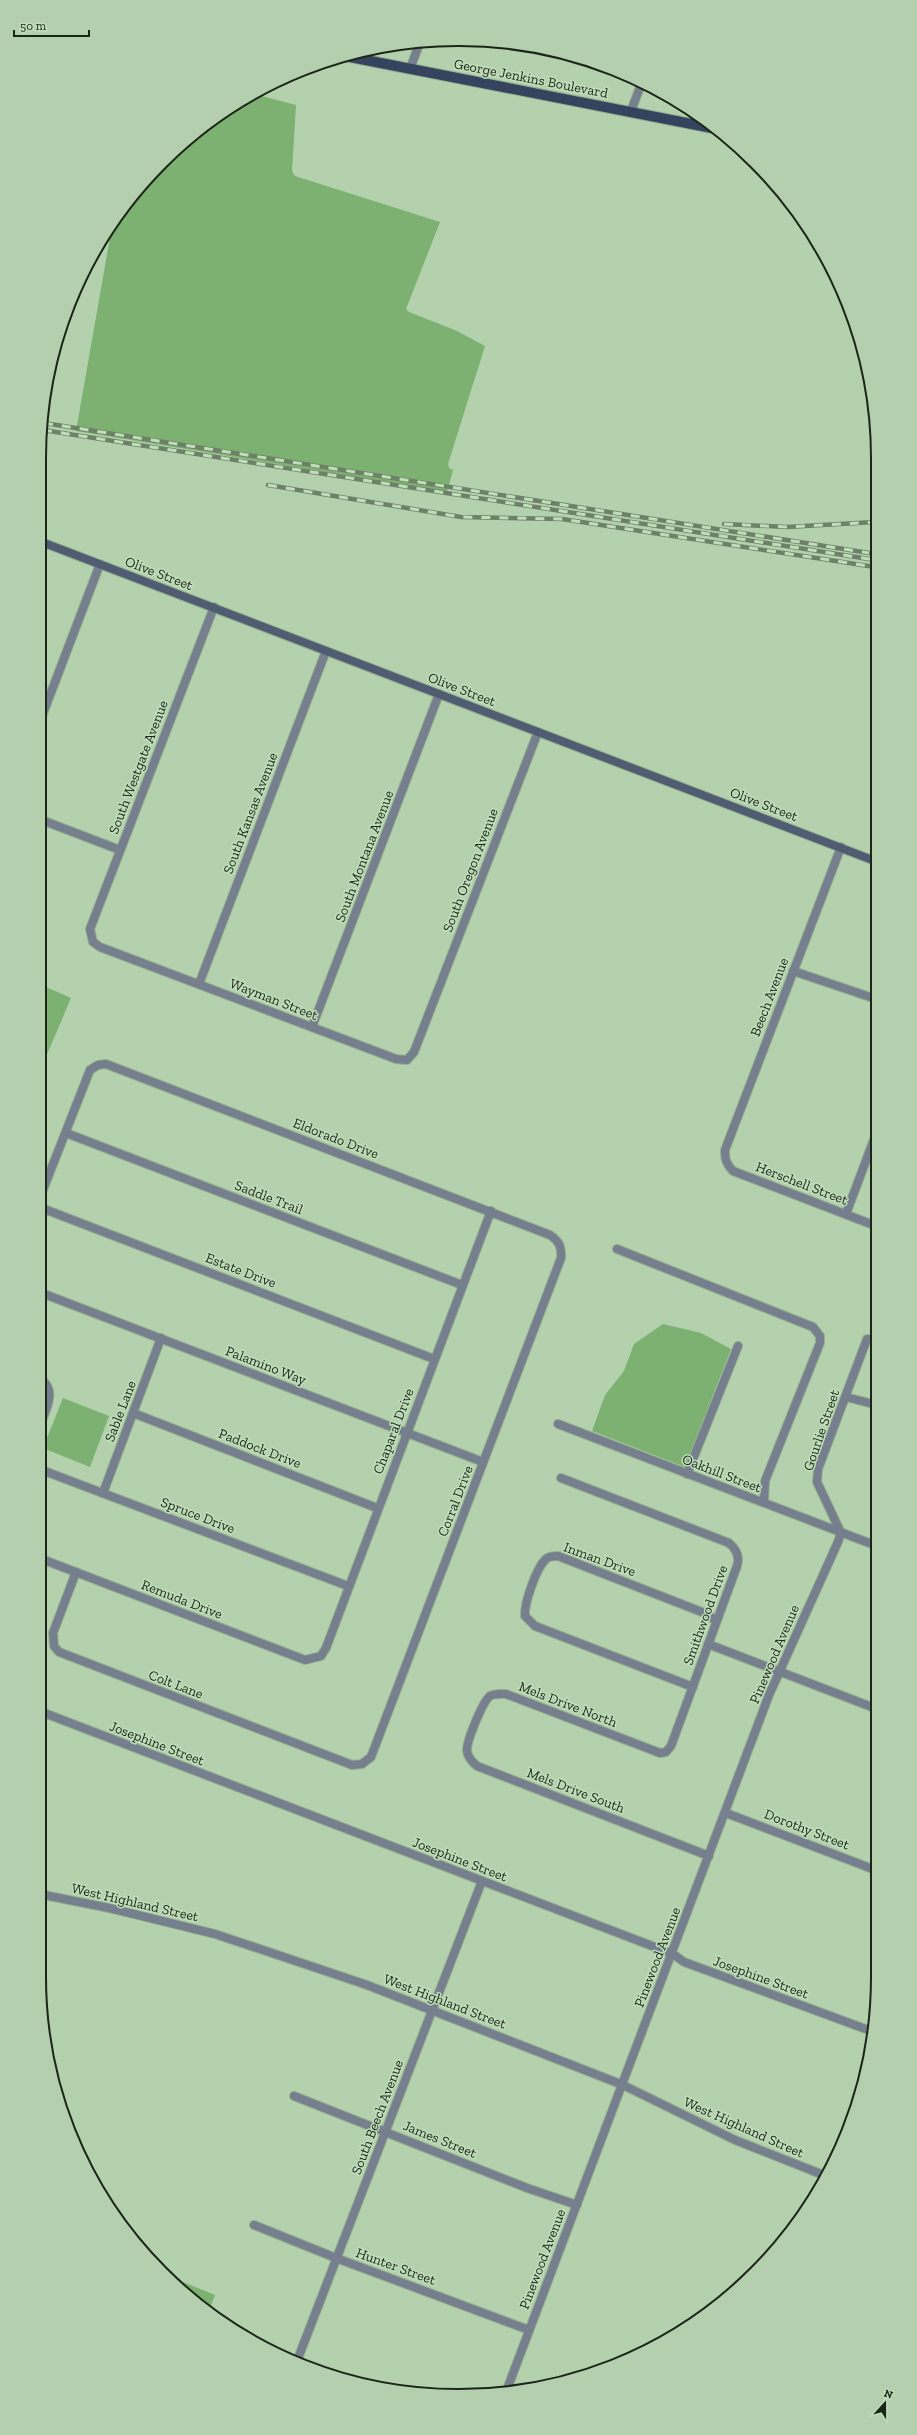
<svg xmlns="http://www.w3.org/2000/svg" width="917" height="2435" viewBox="0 0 917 2435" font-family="'Zilla Slab',serif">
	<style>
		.green { fill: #7cb171 }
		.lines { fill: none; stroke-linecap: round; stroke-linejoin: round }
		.minor-casing { stroke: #95af8f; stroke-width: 10 }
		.tertiary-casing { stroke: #95af8f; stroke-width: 10 }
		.secondary-casing { stroke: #95af8f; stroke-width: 10 }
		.primary-casing { stroke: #95af8f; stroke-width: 12 }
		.minor { stroke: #757f8e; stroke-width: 8 }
		.tertiary { stroke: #757f8e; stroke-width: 8 }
		.secondary { stroke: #4f5c72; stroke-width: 8 }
		.primary { stroke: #34445e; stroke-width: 10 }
		.rail-casing { stroke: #6c8167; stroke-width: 4.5 }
		.rail { stroke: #c0deba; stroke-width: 3; stroke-dasharray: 9; stroke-linecap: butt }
		.labels { text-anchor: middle; stroke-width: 3; stroke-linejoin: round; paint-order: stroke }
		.street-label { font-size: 14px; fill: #1b2619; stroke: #c0deba }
		.rim { fill: none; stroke: #1b2619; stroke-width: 2 }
	</style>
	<rect width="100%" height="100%" fill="#b3d1ad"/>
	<!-- green -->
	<g class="green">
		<path d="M254,94L296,105L292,171L295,176L440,222L406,309L409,312L457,331L485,346L448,464L449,468L453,470L447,492L76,431L112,226L126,203L182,143L248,95Z"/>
		<path d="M39,984L71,998L39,1073Z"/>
		<path d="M663,1324L701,1333L731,1349L685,1467L592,1431L605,1395L624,1371L634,1344Z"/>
		<path d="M63,1398L109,1416L90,1467L43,1448Z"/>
		<path d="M168,2276L215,2295L208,2313L203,2309Z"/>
	</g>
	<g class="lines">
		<!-- minor casing -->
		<g class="minor-casing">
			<g id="minor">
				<path d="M410,69L420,42"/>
				<path d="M214,607L90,929L93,942L100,947L396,1059L407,1060L414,1052L538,732"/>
				<path d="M39,724L100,564"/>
				<path d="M39,819L120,850"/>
				<path d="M841,847L725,1150C725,1159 726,1164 733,1171L876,1226"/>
				<path d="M793,971L876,999"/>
				<path d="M199,984L326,651"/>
				<path d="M312,1027L439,694"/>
				<path d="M66,1133L462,1285"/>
				<path d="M39,1200L90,1070L98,1065L106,1064L550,1235C559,1241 562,1247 561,1258L371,1757L362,1764L352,1765L59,1652L54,1646L53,1633L76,1572"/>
				<path d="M39,1207L434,1359"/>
				<path d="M846,1214L876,1134"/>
				<path d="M617,1249L813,1327L820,1336V1343L765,1481L764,1502"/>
				<path d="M39,1292L483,1462"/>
				<path d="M39,1378C59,1390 45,1411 39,1428"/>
				<path d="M846,1397L877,1405"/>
				<path d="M133,1413L377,1508"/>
				<path d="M558,1424L877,1546"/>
				<path d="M39,1469L348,1586"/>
				<path d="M687,1474L738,1346"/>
				<path d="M561,1478L729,1543C736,1549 740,1557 737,1566L671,1746L666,1752L660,1753L506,1694C500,1694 495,1693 490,1696C483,1701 466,1742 467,1751C468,1758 472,1762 477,1766L709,1856"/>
				<path d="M103,1493L161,1338"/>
				<path d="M39,1558L305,1660L321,1656L326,1648L491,1211"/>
				<path d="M708,1644L877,1709"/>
				<path d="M693,1687L535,1626L525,1616C524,1604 536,1568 546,1559C549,1556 554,1556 558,1556L707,1614L716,1621"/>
				<path d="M39,1711L673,1954L684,1962L871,2031"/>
				<path d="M726,1813L878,1871"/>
				<path d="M294,2096L527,2188L577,2205"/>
				<path d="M254,2225L336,2258L529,2330"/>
				<path d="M297,2361L482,1881"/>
				<path d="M506,2392L769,1695L838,1542L841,1533L817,1482L818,1469L867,1339H877"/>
			</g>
		</g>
		<!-- tertiary casing -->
		<g class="tertiary-casing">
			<g id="tertiary">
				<path d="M631,111L642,82"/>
				<path d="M39,1894L109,1908L215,1934L367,1985L623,2085L735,2140L826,2176"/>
			</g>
		</g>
		<!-- secondary casing -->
		<g class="secondary-casing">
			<path id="secondary" d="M39,541L875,861"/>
		</g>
		<!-- primary casing -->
		<g class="primary-casing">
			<path id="primary" d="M345,56L712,128"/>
		</g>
		<!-- minor -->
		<use href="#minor" class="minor"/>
		<!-- tertiary -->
		<use href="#tertiary" class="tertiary"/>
		<!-- secondary -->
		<use href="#secondary" class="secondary"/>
		<!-- primary -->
		<use href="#primary" class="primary"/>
		<!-- rail casing -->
		<g class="rail-casing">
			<g id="rail">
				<path d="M44,423L869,553"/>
				<path d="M43,430L875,560"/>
				<path d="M268,485L461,517L562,519L875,567"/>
				<path d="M724,524L787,527L875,522"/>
			</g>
		</g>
		<!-- rail -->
		<use href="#rail" class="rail"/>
	</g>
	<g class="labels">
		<!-- street labels -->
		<g class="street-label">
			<text transform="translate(531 78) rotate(11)" y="5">George Jenkins Boulevard</text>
			<text transform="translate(159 573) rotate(21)" y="5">Olive Street</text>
			<text transform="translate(462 689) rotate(21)" y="5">Olive Street</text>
			<text transform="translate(138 767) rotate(-69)" y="5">South Westgate Avenue</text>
			<text transform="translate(764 804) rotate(21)" y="5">Olive Street</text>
			<text transform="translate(250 813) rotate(-69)" y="5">South Kansas Avenue</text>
			<text transform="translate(364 856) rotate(-69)" y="5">South Montana Avenue</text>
			<text transform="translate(470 870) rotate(-69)" y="5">South Oregon Avenue</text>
			<text transform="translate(769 997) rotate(-69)" y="5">Beech Avenue</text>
			<text transform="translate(274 999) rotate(21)" y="5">Wayman Street</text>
			<text transform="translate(336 1138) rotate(21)" y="5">Eldorado Drive</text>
			<text transform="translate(802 1183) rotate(21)" y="5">Herschell Street</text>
			<text transform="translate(269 1197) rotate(21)" y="5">Saddle Trail</text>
			<text transform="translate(241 1270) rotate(21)" y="5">Estate Drive</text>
			<text transform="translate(266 1365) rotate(21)" y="5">Palamino Way</text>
			<text transform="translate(120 1411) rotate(-69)" y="5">Sable Lane</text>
			<text transform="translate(821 1430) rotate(-71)" y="5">Gourlie Street</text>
			<text transform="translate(393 1431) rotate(-69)" y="5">Chaparal Drive</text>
			<text transform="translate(260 1448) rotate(21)" y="5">Paddock Drive</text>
			<text transform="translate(722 1473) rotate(21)" y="5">Oakhill Street</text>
			<text transform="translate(455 1501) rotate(-69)" y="5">Corral Drive</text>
			<text transform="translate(198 1515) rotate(21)" y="5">Spruce Drive</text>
			<text transform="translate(600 1559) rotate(20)" y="5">Inman Drive</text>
			<text transform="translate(182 1599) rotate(21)" y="5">Remuda Drive</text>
			<text transform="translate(705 1615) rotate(-70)" y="5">Smithwood Drive</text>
			<text transform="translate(774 1654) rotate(-67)" y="5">Pinewood Avenue</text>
			<text transform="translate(176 1684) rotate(21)" y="5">Colt Lane</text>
			<text transform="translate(568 1704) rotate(21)" y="5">Mels Drive North</text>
			<text transform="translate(157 1743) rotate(21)" y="5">Josephine Street</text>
			<text transform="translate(576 1790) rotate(21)" y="5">Mels Drive South</text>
			<text transform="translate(807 1829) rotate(21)" y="5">Dorothy Street</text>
			<text transform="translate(460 1859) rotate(21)" y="5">Josephine Street</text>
			<text transform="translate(135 1902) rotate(13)" y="5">West Highland Street</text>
			<text transform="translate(657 1957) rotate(-69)" y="5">Pinewood Avenue</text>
			<text transform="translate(761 1977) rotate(20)" y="5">Josephine Street</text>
			<text transform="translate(445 2001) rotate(21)" y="5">West Highland Street</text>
			<text transform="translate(377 2117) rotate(-69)" y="5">South Beech Avenue</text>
			<text transform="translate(744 2127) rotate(24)" y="5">West Highland Street</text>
			<text transform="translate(440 2139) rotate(22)" y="5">James Street</text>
			<text transform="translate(542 2259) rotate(-69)" y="5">Pinewood Avenue</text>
			<text transform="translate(396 2266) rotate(20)" y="5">Hunter Street</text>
		</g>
	</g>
	<!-- crop -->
	<path d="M0 0H917V2435H0ZM458 46H459A412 412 0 0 1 871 458V1977A412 412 0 0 1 459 2389H458A412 412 0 0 1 46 1977V458A412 412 0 0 1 458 46Z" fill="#b3cfad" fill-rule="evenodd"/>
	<path class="rim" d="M458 46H459A412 412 0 0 1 871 458V1977A412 412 0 0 1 459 2389H458A412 412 0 0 1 46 1977V458A412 412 0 0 1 458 46Z"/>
	<!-- north arrow -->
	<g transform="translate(885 2403) rotate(21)" stroke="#c0deba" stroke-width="3" paint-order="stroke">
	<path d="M0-3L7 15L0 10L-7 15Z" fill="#1b2619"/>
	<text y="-6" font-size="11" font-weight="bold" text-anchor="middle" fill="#1b2619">N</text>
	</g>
	<!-- scale -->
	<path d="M14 30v6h75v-6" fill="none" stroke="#1b2619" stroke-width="2"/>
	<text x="20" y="30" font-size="12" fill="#1b2619" stroke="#c0deba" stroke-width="3" paint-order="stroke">50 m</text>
</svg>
